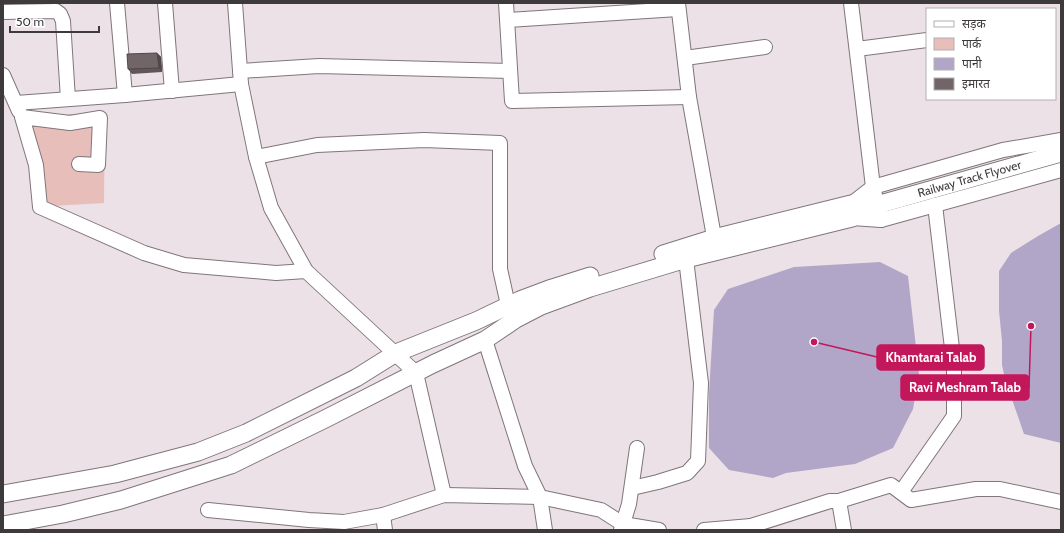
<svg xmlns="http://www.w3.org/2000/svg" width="1064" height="533" viewBox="0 0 1064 533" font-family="Cabin,'Noto Sans Devanagari',sans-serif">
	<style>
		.green { fill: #e8bebb }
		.water { fill: #b2a6c8 }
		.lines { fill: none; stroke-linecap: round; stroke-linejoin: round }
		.minor-casing { stroke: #7f757b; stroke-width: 16 }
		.major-casing { stroke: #7f757b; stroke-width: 19 }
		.highway-casing { stroke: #7f757b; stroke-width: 22 }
		.minor { stroke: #fff; stroke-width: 14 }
		.major { stroke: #fff; stroke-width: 17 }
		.highway { stroke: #fff; stroke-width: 20 }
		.wall { fill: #615759 }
		.shaded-wall { fill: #4f4749 }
		.building { fill: #716568; stroke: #4f4749 }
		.labels { text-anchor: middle; stroke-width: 4; stroke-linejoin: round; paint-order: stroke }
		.street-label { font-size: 12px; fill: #3e3a3c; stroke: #fff }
		.leader { fill: none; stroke: #c2185b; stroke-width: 1.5 }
		.callout-dot { fill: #c2185b; stroke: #fff; stroke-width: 1.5 }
		.callout { fill: #c2185b; stroke: #c2185b; stroke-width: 1.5 }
		.callout-label { font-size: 13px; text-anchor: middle; font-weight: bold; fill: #fff }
	</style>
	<rect width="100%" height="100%" fill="#ede1e8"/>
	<!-- green -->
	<path class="green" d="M69,114H105L104,203L36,207L27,126Z"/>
	<!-- water -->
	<g class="water">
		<path d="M1061,223V443L1024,434L1005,379L1002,365V341L999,311V271L1011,253L1038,236Z"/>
		<path d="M880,262L908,276L919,374L913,409L893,448L855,464L786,473L773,478L729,470L709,448V393L714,310L728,289L794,267Z"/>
	</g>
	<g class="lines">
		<!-- minor casing -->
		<g class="minor-casing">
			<g id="minor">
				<path d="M117,3L125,95"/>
				<path d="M165,3L172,91"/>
				<path d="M235,3L241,84L256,157L271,208L306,271L416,373L444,495"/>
				<path d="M506,3L512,101L689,97"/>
				<path d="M678,3L689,97L716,248"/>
				<path d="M851,3L873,187L881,220"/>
				<path d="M3,12L56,11L60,14L63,21L68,99"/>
				<path d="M508,20L678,9"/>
				<path d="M857,49L927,40"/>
				<path d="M685,58L765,47"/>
				<path d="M240,71L319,66L510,71"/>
				<path d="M3,75L19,111"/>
				<path d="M16,103L125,95L241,84"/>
				<path d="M256,157L317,145L424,140L500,143V269L508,305L513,314"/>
				<path d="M79,164L98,165L100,118L70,123L22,117L36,165L40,207L144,253L184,265L276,273L306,271"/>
				<path d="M851,204L873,187L1003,150L1061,140"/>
				<path d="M852,218L881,220L1061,170"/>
				<path d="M485,340L525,466L540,497L545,530"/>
				<path d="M632,488L658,482L687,473L698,461L701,383L686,259"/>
				<path d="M901,492L954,416V365L935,205"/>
				<path d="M839,501L844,530"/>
				<path d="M208,510L309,520L344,522L383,515L444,495L540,497L601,510L623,524L659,530"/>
				<path d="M383,515L385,530"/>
				<path d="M751,526L830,501H839L891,485L911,500L976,489H1000L1061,502"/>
				<path d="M621,530L629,504L637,448"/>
				<path d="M704,530L751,526V530"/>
			</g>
		</g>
		<!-- major casing -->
		<g class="major-casing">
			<g id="major">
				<path id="s1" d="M877,205L1061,153"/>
				<path d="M663,254L714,238L851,204L864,209"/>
				<path d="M3,494L115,474L198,452L246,433L356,378L396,353L476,321L520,300L552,288L590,276"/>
				<path d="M3,525L63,514L121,500L231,465L327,418L433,364L485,340L516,319L541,306L590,288L686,259L852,218L864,209"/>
			</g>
		</g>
		<!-- highway casing -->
		<g class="highway-casing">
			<path id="highway" d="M864,209L877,205"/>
		</g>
		<!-- minor -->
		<use href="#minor" class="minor"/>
		<!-- major -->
		<use href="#major" class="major"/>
		<!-- highway -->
		<use href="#highway" class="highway"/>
	</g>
	<!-- wall -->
	<path class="wall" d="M157,53L161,57L162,72L132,74L128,69Z"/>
	<!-- shaded-wall -->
	<path class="shaded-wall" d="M157,53L161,57L162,72L159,68Z"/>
	<!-- building -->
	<path class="building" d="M157,53L159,68L128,69L127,54Z"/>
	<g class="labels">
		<!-- street labels -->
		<g class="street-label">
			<text dy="4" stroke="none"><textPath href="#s1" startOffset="96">Railway Track Flyover</textPath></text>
		</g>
	</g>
	<!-- callouts -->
	<path class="leader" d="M814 342L877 357M1031 326L1029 388"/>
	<g class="callout-dot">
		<circle cx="814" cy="342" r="4"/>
		<circle cx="1031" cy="326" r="4"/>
	</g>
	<g class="callout">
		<rect x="877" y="345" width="107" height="25" rx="4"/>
		<rect x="901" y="375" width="128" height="25" rx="4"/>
	</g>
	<g class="callout-label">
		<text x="931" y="362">Khamtarai Talab</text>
		<text x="965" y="392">Ravi Meshram Talab</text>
	</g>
	<!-- border -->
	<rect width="1064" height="533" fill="none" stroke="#3e3a3c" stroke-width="8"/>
	<!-- legend -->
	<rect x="926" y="8" width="130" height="92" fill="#ffffff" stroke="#b2b0b1"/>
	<rect x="934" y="21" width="20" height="6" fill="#ffffff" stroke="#b2b0b1"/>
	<text x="962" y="28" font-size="12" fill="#3e3a3c">सड़क</text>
	<rect x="934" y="38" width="20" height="12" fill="#e8bebb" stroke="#b2b0b1"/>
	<text x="962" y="48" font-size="12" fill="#3e3a3c">पार्क</text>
	<rect x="934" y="58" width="20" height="12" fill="#b2a6c8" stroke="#b2b0b1"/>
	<text x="962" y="68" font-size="12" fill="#3e3a3c">पानी</text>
	<rect x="934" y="78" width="20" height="12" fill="#716568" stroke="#b2b0b1"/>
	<text x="962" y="88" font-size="12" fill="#3e3a3c">इमारत</text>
	<!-- scale -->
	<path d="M10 26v6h89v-6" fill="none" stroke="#3e3a3c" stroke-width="2"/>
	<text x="16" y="26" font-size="12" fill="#3e3a3c" stroke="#ffffff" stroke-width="3" paint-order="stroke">50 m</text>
</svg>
